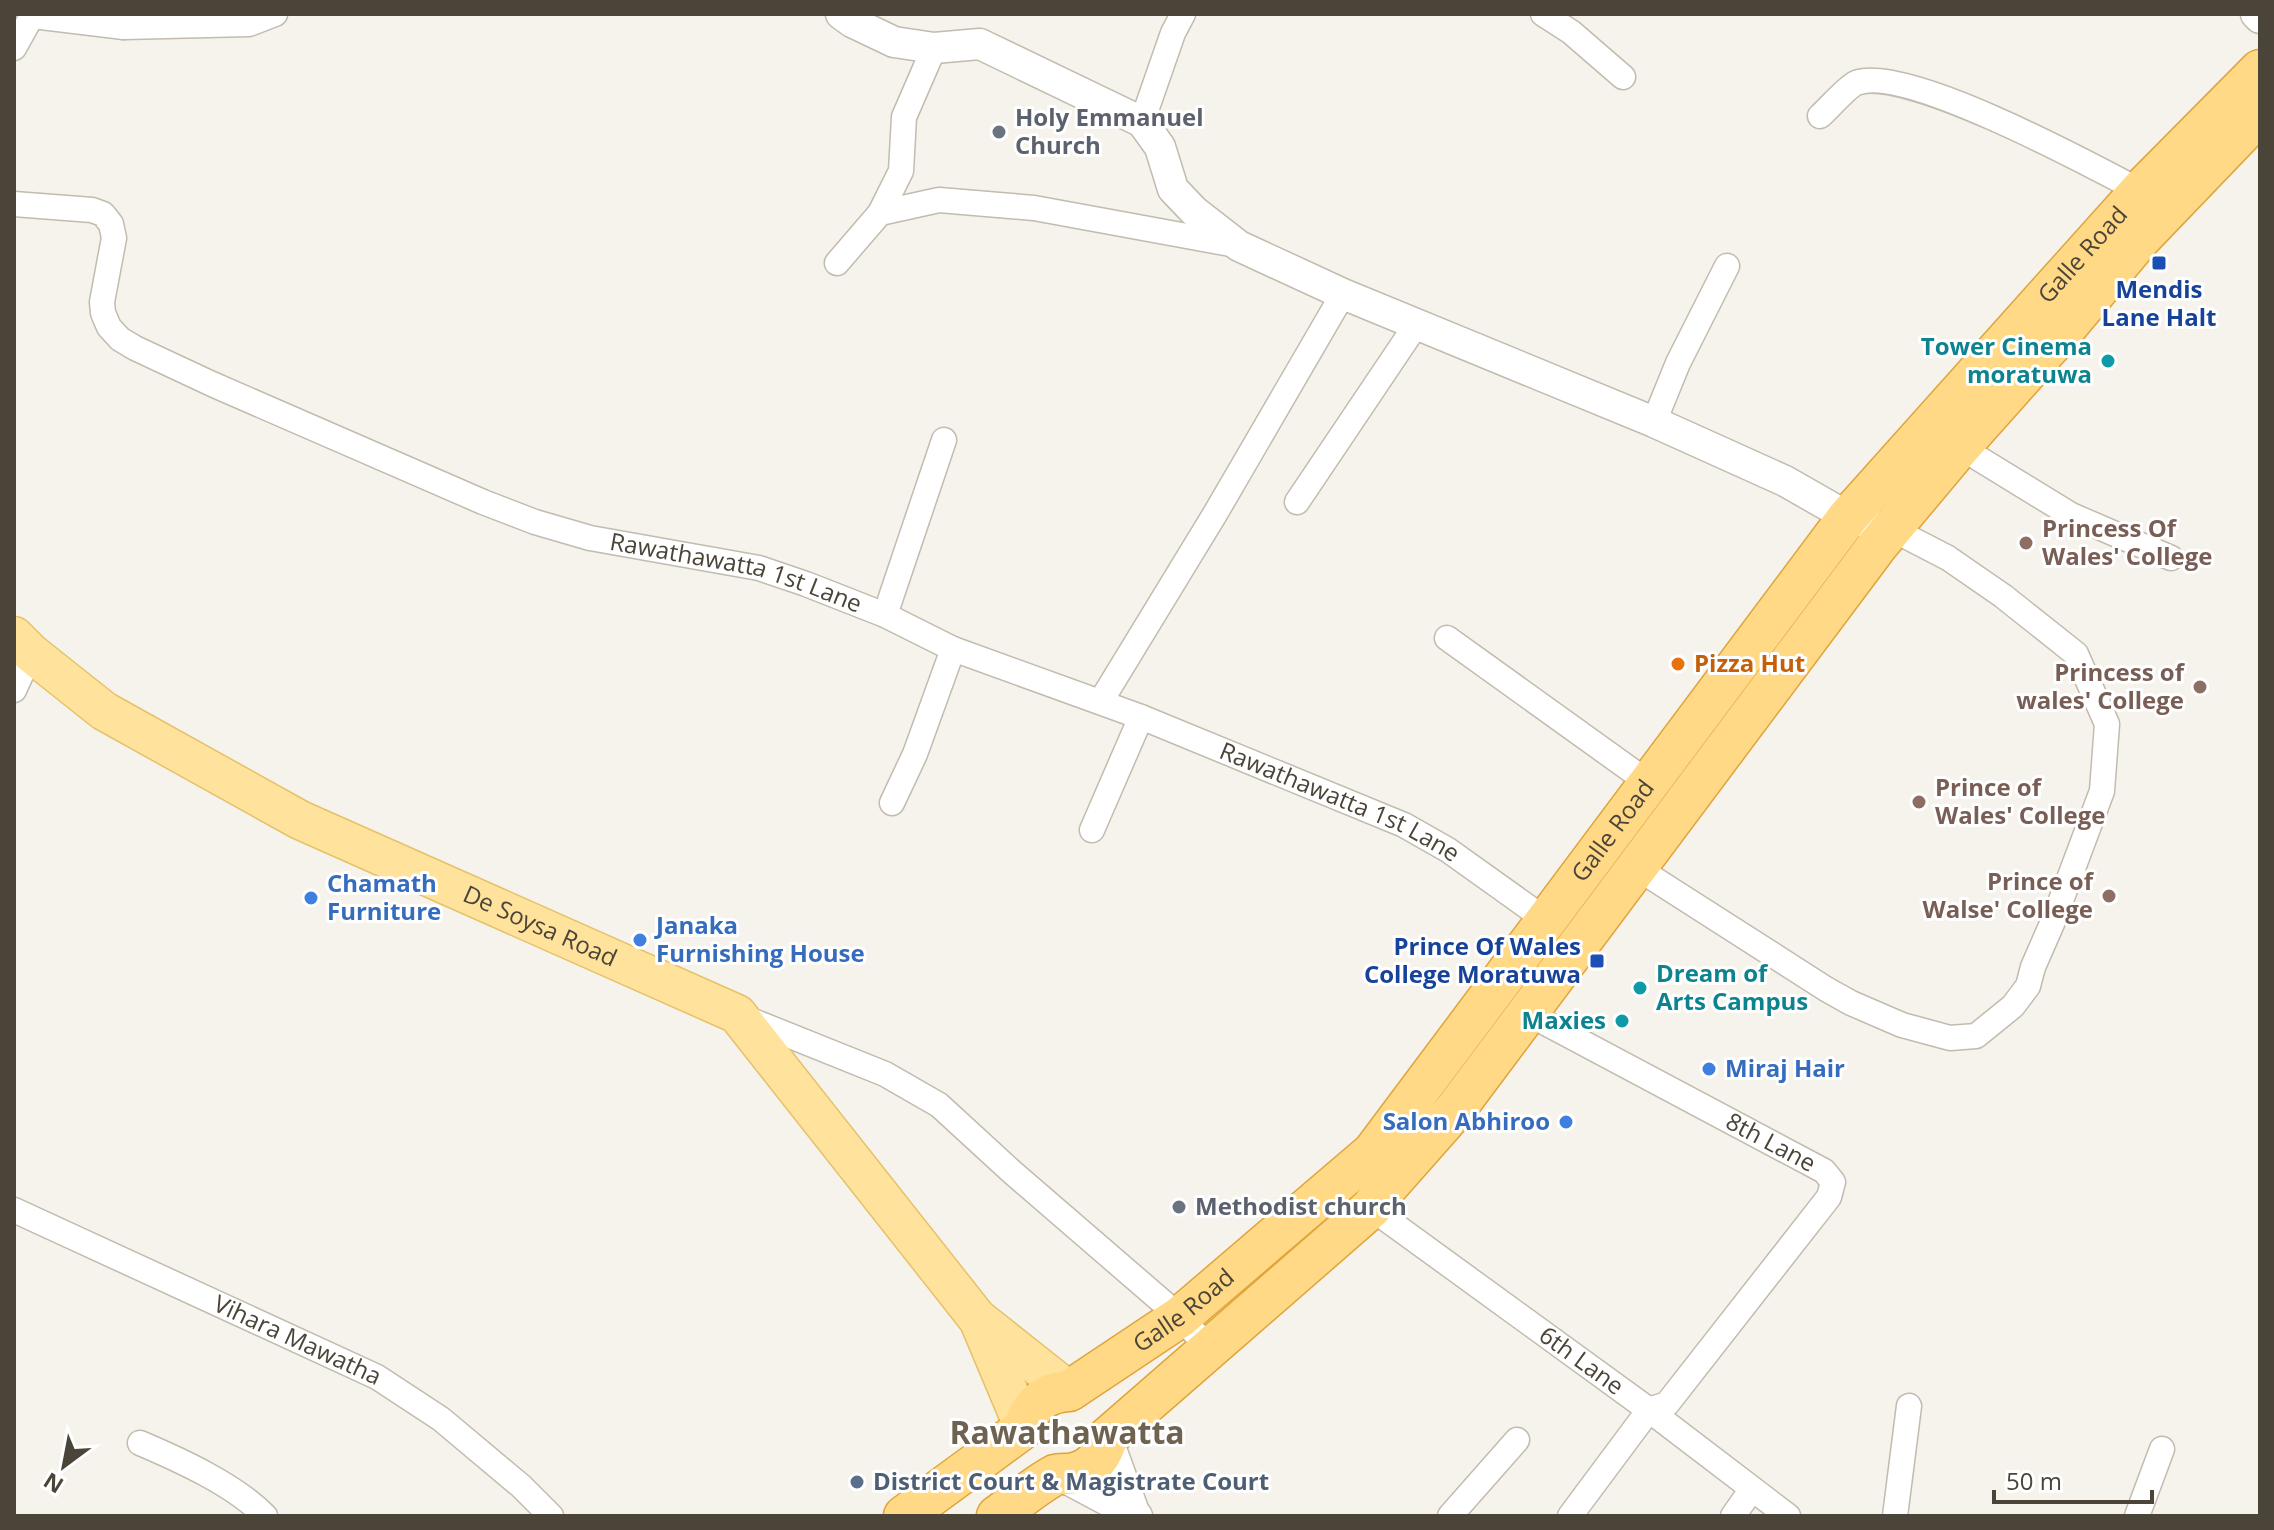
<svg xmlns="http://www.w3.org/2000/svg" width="2274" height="1530" viewBox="0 0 2274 1530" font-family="'Open Sans',sans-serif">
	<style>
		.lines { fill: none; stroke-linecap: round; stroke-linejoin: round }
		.minor-casing { stroke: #c2bbae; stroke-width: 27 }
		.tertiary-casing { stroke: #c2bbae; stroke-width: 33 }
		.primary-casing { stroke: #e6c16a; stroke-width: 41 }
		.trunk-casing { stroke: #e0a43c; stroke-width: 43 }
		.minor { stroke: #fff; stroke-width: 24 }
		.tertiary { stroke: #fff; stroke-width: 30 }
		.primary { stroke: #ffe39c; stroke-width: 38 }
		.trunk { stroke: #ffd985; stroke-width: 40 }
		.worship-dot { fill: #6b7280; stroke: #fff; stroke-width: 3 }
		.transit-dot { fill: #1a4fb4; stroke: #fff; stroke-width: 3 }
		.culture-dot { fill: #0f9aa8; stroke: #fff; stroke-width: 3 }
		.education-dot { fill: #8d6e63; stroke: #fff; stroke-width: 3 }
		.food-dot { fill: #e8710a; stroke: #fff; stroke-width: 3 }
		.shop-dot { fill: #3f7fe0; stroke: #fff; stroke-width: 3 }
		.service-dot { fill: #5c6f8a; stroke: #fff; stroke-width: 3 }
		.labels { text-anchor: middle; stroke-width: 6; stroke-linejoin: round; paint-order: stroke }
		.worship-label { font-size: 24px; font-weight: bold; fill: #5b616d; stroke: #fff; text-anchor: start }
		.street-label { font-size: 24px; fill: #4b4439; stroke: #fff }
		.transit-label { font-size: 24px; font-weight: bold; fill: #164399; stroke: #fff }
		.culture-label { font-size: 24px; font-weight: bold; fill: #0d838f; stroke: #fff; text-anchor: end }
		.education-label { font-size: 24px; font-weight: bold; fill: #785e54; stroke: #fff; text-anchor: start }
		.food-label { font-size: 24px; font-weight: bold; fill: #c56008; stroke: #fff; text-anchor: start }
		.shop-label { font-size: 24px; font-weight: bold; fill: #366cbe; stroke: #fff; text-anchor: start }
		.service-label { font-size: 24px; font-weight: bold; fill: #4e5e75; stroke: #fff; text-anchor: start }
		.district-label { font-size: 32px; font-weight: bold; fill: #6e6250; stroke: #fff }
	</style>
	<rect width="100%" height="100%" fill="#f6f3ec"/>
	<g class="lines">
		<!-- minor casing -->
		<g class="minor-casing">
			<g id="minor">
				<path d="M125,14L124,27L249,24L275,14"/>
				<path d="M1543,14L1571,32L1623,77"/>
				<path d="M33,16L124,27"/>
				<path d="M14,48L33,14"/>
				<path d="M1820,116C1829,108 1846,88 1856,83C1904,64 2091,165 2140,191"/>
				<path d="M1142,122L1173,33L1183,14"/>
				<path id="s1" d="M14,204L92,210L103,214L111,224L114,238L102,302L103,313L109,327L120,339L135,348L212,384L483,502L535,522L590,538L759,568L806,584L885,615L953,649L1141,717L1404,825L1448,850L1546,920"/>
				<path d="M880,213L901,171L904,117L934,48"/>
				<path d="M837,263L880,213L939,200L1034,208L1236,245"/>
				<path d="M1654,422L1678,363L1727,266"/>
				<path d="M1960,447L2071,515L2171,558"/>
				<path d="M1297,502L1416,325"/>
				<path d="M885,615L944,440"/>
				<path d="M1447,638L1649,783"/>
				<path d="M14,690L31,653"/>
				<path d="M1101,701L1215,514L1343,294"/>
				<path d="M892,803L915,754L953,649"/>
				<path d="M1092,830L1141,717"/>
				<path d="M1637,868L1826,989L1851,1003L1902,1025L1950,1038L1976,1036L2013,1006L2028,986L2033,967L2054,919L2102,791L2107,724L2076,654L2003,596L1948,558L1892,529"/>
				<path id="s2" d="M1527,1013L1824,1171L1833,1182L1829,1197L1667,1404L1649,1410L1570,1516"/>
				<path d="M743,1017L885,1074L939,1105L1012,1172L1180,1317L1210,1349"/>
				<path id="s3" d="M1371,1208L1649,1410L1788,1516"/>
				<path id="s4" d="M14,1210L377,1377L441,1419L521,1486L551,1516"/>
				<path d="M140,1443C180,1460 235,1485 265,1516"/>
				<path d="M1450,1516L1517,1440"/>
				<path d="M1733,1516L1752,1489"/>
				<path d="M1895,1516L1909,1406"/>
				<path d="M2137,1516L2162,1449"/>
			</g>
		</g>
		<!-- tertiary casing -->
		<g class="tertiary-casing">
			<g id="tertiary">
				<path d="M841,14L852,22L894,42L934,48L980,44L1142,122L1160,147L1173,189L1194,211L1239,246L1343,294L1654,422L1785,481L1848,517L1868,523"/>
				<path d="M2256,14L2260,18"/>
				<path d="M1107,1438L1135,1515"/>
				<path d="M1058,1474L1137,1516"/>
			</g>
		</g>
		<!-- primary casing -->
		<g class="primary-casing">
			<g id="primary">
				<path id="s5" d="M14,636L31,653L104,711L300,820L737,1014L977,1318L1069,1391"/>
				<path d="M979,1321L1024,1428"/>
			</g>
		</g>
		<!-- trunk casing -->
		<g class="trunk-casing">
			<g id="trunk">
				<path id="s6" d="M904,1516L1024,1428C1030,1405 1045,1392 1069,1391L1180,1317L1373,1152L1848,517L2140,191L2260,70"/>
				<path d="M997,1516C1015,1503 1036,1485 1055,1475C1061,1473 1068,1475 1074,1473C1093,1469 1103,1455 1107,1438L1371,1208L1386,1188L1455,1110L1877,546L1960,447L2059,336L2140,239L2260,114"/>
			</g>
		</g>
		<!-- minor -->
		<use href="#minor" class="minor"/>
		<!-- tertiary -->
		<use href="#tertiary" class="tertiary"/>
		<!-- primary -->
		<use href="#primary" class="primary"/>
		<!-- trunk -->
		<use href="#trunk" class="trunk"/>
	</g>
	<!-- markers -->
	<g class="worship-dot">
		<circle cx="999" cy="132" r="8"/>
		<circle cx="1179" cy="1207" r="8"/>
	</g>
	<g class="transit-dot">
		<rect x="2151" y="255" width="16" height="16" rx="4"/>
		<rect x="1589" y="953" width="16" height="16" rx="4"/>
	</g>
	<g class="culture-dot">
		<circle cx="2108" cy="361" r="8"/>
		<circle cx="1640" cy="988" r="8"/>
		<circle cx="1622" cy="1021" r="8"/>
	</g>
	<g class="education-dot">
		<circle cx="2026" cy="543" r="8"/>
		<circle cx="2200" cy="687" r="8"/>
		<circle cx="1919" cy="802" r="8"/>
		<circle cx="2109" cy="896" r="8"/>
	</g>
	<circle class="food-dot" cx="1678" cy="664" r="8"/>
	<g class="shop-dot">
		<circle cx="311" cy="898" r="8"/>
		<circle cx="640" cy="940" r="8"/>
		<circle cx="1709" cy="1069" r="8"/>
		<circle cx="1566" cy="1122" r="8"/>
	</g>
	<circle class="service-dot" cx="857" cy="1482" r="8"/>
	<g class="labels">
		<!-- worship labels -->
		<g class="worship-label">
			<text x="1015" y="126">Holy Emmanuel<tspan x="1015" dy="28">Church</tspan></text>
			<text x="1195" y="1215">Methodist church</text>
		</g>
		<!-- street labels -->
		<g class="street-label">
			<text dy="8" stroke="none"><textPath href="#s6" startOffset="1744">Galle Road</textPath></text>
			<text dy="8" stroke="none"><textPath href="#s1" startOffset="886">Rawathawatta 1st Lane</textPath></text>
			<text dy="8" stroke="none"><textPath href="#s1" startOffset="1534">Rawathawatta 1st Lane</textPath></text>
			<text dy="8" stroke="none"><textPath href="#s6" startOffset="1000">Galle Road</textPath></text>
			<text dy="8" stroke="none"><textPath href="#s5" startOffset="604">De Soysa Road</textPath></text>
			<text dy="8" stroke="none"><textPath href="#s2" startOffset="276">8th Lane</textPath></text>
			<text dy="8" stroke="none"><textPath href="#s6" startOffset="352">Galle Road</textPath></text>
			<text dy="8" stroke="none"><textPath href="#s4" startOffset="312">Vihara Mawatha</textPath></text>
			<text dy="8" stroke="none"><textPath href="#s3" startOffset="260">6th Lane</textPath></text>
		</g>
		<!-- transit labels -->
		<g class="transit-label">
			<text x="2159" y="298">Mendis<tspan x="2159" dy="28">Lane Halt</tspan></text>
			<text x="1581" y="955" text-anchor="end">Prince Of Wales<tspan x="1581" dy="28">College Moratuwa</tspan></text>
		</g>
		<!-- culture labels -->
		<g class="culture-label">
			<text x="2092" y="355">Tower Cinema<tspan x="2092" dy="28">moratuwa</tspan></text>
			<text x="1656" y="982" text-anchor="start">Dream of<tspan x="1656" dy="28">Arts Campus</tspan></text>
			<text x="1606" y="1029">Maxies</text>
		</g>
		<!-- education labels -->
		<g class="education-label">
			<text x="2042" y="537">Princess Of<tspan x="2042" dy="28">Wales' College</tspan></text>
			<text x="2184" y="681" text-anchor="end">Princess of<tspan x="2184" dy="28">wales' College</tspan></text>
			<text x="1935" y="796">Prince of<tspan x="1935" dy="28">Wales' College</tspan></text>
			<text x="2093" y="890" text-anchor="end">Prince of<tspan x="2093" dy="28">Walse' College</tspan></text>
		</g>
		<!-- food labels -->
		<g class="food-label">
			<text x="1694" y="672">Pizza Hut</text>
		</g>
		<!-- shop labels -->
		<g class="shop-label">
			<text x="327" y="892">Chamath<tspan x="327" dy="28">Furniture</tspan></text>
			<text x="656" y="934">Janaka<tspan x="656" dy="28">Furnishing House</tspan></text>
			<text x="1725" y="1077">Miraj Hair</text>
			<text x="1550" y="1130" text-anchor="end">Salon Abhiroo</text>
		</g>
		<!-- service labels -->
		<g class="service-label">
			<text x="873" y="1490">District Court &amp; Magistrate Court</text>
		</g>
		<!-- district labels -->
		<g class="district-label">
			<text x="1067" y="1444">Rawathawatta</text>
		</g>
	</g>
	<!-- border -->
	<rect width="2274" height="1530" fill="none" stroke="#4b4439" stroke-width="32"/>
	<!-- north arrow -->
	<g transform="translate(64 1466) rotate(212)" stroke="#ffffff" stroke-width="6" paint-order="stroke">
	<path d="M0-6L14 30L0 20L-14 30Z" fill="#4b4439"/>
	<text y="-12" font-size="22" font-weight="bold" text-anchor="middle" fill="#4b4439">N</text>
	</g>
	<!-- scale -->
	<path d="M1994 1490v12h158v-12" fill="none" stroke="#4b4439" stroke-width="4"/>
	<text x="2006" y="1490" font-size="24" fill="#4b4439" stroke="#ffffff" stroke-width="6" paint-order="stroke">50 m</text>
</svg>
